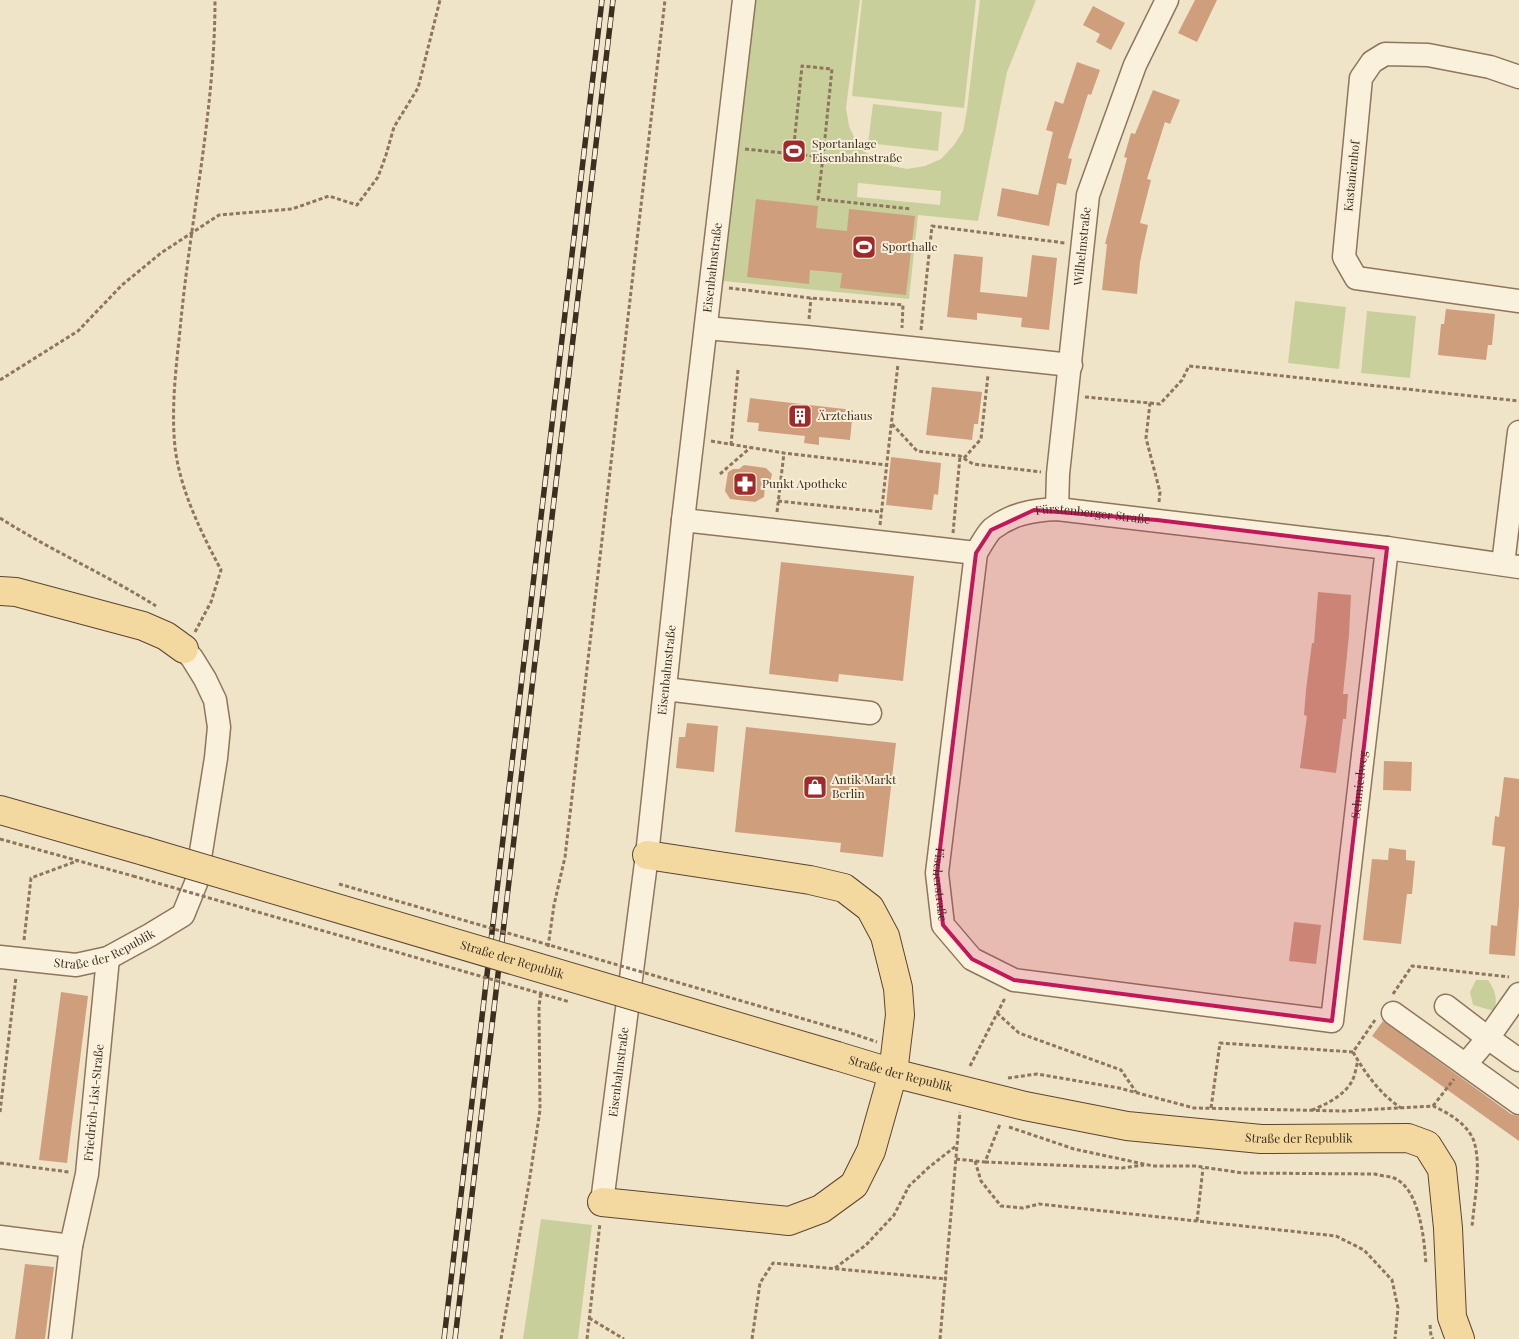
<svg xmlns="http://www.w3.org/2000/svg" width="1519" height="1339" viewBox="0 0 1519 1339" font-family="'Playfair Display',serif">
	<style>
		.green { fill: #c9cf9b; fill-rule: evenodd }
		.building { fill: #cf9f7d }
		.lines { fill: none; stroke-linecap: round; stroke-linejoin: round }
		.minor-casing { stroke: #8d765c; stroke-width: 25 }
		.major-casing { stroke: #5b4430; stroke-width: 30 }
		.path { stroke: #8d765c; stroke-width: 3; stroke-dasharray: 4 2.5; stroke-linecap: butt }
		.minor { stroke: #faf1dc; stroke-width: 22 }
		.major { stroke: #f3d9a0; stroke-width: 28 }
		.rail-casing { stroke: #3d2e20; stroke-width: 5.5 }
		.rail { stroke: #f7eed8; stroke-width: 4; stroke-dasharray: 11; stroke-linecap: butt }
		.major-bridge-casing { stroke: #5b4430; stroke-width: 30; stroke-linecap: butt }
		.path-bridge { stroke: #8d765c; stroke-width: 3; stroke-dasharray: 4 2.5; stroke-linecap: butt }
		.major-bridge { stroke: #f3d9a0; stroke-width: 28 }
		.marked { fill: #c2185b; fill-opacity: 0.2; stroke: #c2185b; stroke-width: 4; stroke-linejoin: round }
		.labels { text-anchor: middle; stroke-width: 4; stroke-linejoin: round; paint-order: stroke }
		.poi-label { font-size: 12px; fill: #3d2e20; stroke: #f7eed8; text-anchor: start }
		.street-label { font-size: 12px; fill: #3d2e20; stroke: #f7eed8 }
	</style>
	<rect width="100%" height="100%" fill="#f0e4c8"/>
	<!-- green -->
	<g class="green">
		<path d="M756,0H860L846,108L849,126L855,139L864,151L877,161L892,166L907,169L925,166L941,159L954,145L963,131L967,110L980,0H1036L1007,72L978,221L918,215L909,299L723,281ZM858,183L941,191L940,205L857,197Z"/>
		<path d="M862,0H976L964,108L852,96Z"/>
		<path d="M873,104L942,112L938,151L868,143Z"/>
		<path d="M1295,301L1346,307L1339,369L1288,363Z"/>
		<path d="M1367,311L1416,316L1410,378L1361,373Z"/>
		<path d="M1476,980H1488C1495,990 1498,999 1494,1011L1473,1005L1470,992Z"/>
		<path d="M541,1219L592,1225L578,1339H523Z"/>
	</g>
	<!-- building -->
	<g class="building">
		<path d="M1195,0H1217L1197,42L1178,33Z"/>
		<path d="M1093,6L1125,23L1111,50L1096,42L1100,34L1083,25Z"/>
		<path d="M1077,62L1100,70L1091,95L1088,94L1068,158L1072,159L1066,185L1057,183L1049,226L997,216L1002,188L1038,195L1053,132L1046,130L1055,101L1063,104Z"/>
		<path d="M1153,90L1180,100L1170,124L1165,122L1147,179L1151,180L1140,223L1148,225L1140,262L1137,294L1102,290L1107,244H1105L1127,158L1124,157L1131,133L1135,134Z"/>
		<path d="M756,199L818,206L816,228L847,231L849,209L915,216L906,295L840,288L842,273L810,270L809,284L747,277Z"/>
		<path d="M954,254L983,257L980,292L1027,297L1032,255L1057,258L1049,330L1021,327L1022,318L977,313V320L947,317Z"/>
		<path d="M1446,309L1495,314L1492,345H1488L1486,360L1438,355L1441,324H1444Z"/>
		<path d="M932,387L982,392L978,424H974L972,440L926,435Z"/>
		<path d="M750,398L853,410L850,440L819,437V445L804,443L805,436L758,431L759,423L747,422Z"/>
		<path d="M891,457L941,463L938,495L934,494L932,510L886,505Z"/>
		<path d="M744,465L766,468L772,474L770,483L765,486L764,497L755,502L730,499L725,491L728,472L733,469H739Z"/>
		<path d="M781,562L914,576L903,681L839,674L838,682L769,674Z"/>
		<path d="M1318,592L1351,595L1349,635L1343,694H1348L1346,719H1343L1336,773L1300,768L1307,716L1304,715L1306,690L1312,643H1314Z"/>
		<path d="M687,723L718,726L714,772L676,768L679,737H685Z"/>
		<path d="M746,727L896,743L883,857L840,852L841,843L735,832Z"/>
		<path d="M1384,761L1412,762L1411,791L1383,790Z"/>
		<path d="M1504,777L1519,779V905L1515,956L1489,954L1491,925L1497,926L1505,847L1492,845L1495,816L1499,817Z"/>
		<path d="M1389,848L1406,850V860L1415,861L1412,894H1407L1401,944L1363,940L1372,859L1388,860Z"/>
		<path d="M1294,922L1321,925L1316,964L1289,961Z"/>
		<path d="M61,992L88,996L67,1163L39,1160Z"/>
		<path d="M1383,1021L1511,1114L1519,1116V1141L1372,1036Z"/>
		<path d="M25,1264L54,1267L45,1339H15Z"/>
	</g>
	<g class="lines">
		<!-- minor casing -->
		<g class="minor-casing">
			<g id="minor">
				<path d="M1519,77L1490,67L1428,55L1385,54L1372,62L1361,78L1344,257L1356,278L1519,301"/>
				<path d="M706,328L807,337L1071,365"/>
				<path id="s1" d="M1057,509L1058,474L1088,195L1135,65L1167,0"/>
				<path id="s2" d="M683,520L976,553C981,545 986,535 992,529C1011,514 1033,510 1057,509L1387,548L1519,567"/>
				<path id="s3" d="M976,553L937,873L943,925L972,959L1014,980L1332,1021L1387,548"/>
				<path d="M1503,564L1519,432"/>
				<path d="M665,689L870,713"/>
				<path id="s4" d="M0,957L76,965L108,958L150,935L183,915L196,883L216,758L219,727L215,700L205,679L192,658L184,649"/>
				<path d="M1446,1006L1488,1038L1519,1060"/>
				<path d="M1393,1013L1519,1103"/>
				<path d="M1466,1064L1488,1038L1519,994"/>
				<path id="s5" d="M602,1202L647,855L683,520L744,0"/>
				<path d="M0,1237L71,1246"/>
				<path id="s6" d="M60,1339L71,1246L87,1174L108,958"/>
			</g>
		</g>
		<!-- major casing -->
		<g class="major-casing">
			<g id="major">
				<path d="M0,591L16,592L143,626L166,636L184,649"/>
				<path d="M0,810L144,851"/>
				<path id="s7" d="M837,1056L893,1073L1025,1106L1127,1126L1261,1139L1408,1138L1427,1145L1442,1169L1448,1228L1452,1317L1460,1339"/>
				<path d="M602,1202L789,1221L821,1209L854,1185L871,1151L893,1073L900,1015L898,988L885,936L870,908L844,888L810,880L647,855"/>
			</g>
		</g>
		<!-- path -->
		<g class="path">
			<path d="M745,149L823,157L832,69L802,66L793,154"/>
			<path d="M823,157L818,199L911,209"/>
			<path d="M729,288L811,298L903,305L902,328"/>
			<path d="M809,319L811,298"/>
			<path d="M921,330L932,226L1065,243"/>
			<path d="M0,380L78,331L122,285L161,253L219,215L292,209L329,196L357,205L378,177L386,155L394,127L418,88L440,0"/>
			<path d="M1085,397L1150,403L1146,438L1160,492L1159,502"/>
			<path d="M1150,403L1160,404L1182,380L1189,366L1519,401"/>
			<path d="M892,424L917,451L960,456L973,464L1041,472"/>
			<path d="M711,441L784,453L886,465"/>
			<path d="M731,445L738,370"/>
			<path d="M964,458L981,439L988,375"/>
			<path d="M720,474L750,448"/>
			<path d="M778,501L882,512"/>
			<path d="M777,512L784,453"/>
			<path d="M0,518C50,550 105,574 156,606"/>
			<path d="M880,525L898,364"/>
			<path d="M953,533L960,456"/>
			<path d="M195,632L211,602L221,570C201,532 180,490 175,447C171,408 176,368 180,330C190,220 215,111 215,0"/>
			<path d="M0,839L133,876"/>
			<path d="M24,940L31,878L77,861"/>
			<path d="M548,947L554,905L565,857L665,0"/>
			<path d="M1393,994L1412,966L1509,977"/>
			<path d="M997,1013L1019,1033L1121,1070L1136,1092"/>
			<path d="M845,1031L877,1042"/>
			<path d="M1353,1052C1365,1073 1380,1094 1401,1108"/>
			<path d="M970,1066L1005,998"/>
			<path d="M1008,1078L1037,1074L1119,1088L1194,1108L1345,1111L1433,1106C1449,1113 1471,1126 1475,1145C1481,1169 1474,1202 1472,1227"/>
			<path d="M1433,1106L1454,1079"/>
			<path d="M1211,1108L1220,1043L1353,1052L1375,1020"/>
			<path d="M1312,1110C1325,1105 1345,1095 1352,1081C1355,1076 1356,1067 1358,1061"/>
			<path d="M0,1112L16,977"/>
			<path d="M1009,1127L1074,1149L1153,1166H1195L1243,1173L1375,1174C1381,1176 1388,1176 1394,1178C1420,1189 1424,1239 1426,1264"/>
			<path d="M956,1159L985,1162L1000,1124"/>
			<path d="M975,1161L981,1181L1001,1206L1023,1208L1039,1204L1336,1236L1364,1250L1392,1280L1398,1308L1395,1339"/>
			<path d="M985,1162L1122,1168L1144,1165"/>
			<path d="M0,1163L69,1172"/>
			<path d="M1197,1221L1203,1168"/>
			<path d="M835,1268L866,1245L894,1215L909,1186L928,1168L956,1146"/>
			<path d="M589,1318L624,1339"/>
			<path d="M1430,1325L1431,1336L1433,1339"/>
			<path d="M501,1339L529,1183L540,1110L539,1007L541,991"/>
			<path d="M587,1339L600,1223"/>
			<path d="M752,1339L760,1283L773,1263L947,1279"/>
			<path d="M940,1339L960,1112"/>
		</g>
		<!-- minor -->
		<use href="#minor" class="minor"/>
		<!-- major -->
		<use href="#major" class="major"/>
		<!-- rail casing -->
		<g class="rail-casing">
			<g id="rail">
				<path d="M444,1339L602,0"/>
				<path d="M455,1339L613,0"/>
			</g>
		</g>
		<!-- rail -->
		<use href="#rail" class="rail"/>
		<!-- major-bridge casing -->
		<g class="major-bridge-casing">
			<g id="major-bridge">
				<path id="s8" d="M144,851L837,1056"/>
			</g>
		</g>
		<!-- path-bridge -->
		<g class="path-bridge">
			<path d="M133,876L570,1002"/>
			<path d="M339,884L845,1031"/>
		</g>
		<!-- major-bridge -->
		<use href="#major-bridge" class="major-bridge"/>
	</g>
	<!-- marked area -->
	<path class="marked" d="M1034,510L1157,520L1387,548L1332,1021L1014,980L972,959L943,925L937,873L976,553L991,530Z"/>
	<!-- icons -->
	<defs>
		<g id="stadium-square" transform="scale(1.25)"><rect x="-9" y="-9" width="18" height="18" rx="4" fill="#9e2a2b" stroke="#f7eed8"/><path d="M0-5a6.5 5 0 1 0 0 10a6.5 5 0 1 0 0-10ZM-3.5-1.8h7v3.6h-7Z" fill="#fff"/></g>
		<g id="building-square" transform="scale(1.25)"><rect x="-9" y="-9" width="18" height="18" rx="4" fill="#9e2a2b" stroke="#f7eed8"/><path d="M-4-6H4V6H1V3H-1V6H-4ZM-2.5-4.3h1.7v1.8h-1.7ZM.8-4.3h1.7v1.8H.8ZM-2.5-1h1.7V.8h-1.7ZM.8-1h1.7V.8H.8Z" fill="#fff"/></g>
		<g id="pharmacy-square" transform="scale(1.25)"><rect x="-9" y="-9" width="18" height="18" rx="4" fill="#9e2a2b" stroke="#f7eed8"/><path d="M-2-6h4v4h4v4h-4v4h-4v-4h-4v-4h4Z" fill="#fff"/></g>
		<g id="shop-square" transform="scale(1.25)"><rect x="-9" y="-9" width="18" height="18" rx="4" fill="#9e2a2b" stroke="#f7eed8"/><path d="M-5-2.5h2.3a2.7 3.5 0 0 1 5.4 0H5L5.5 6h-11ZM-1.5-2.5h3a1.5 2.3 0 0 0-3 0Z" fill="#fff"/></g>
	</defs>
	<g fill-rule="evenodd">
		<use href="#stadium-square" x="794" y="151"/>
		<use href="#stadium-square" x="864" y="247"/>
		<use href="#building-square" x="800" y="416"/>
		<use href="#pharmacy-square" x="745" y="484"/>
		<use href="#shop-square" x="815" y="787"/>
	</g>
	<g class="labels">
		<!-- poi labels -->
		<g class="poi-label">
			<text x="812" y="148">Sportanlage<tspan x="812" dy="14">Eisenbahnstraße</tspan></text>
			<text x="882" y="251">Sporthalle</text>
			<text x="818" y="420">Ärztehaus</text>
			<text x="762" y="488">Punkt Apotheke</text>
			<text x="832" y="784">Antik Markt<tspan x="832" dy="14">Berlin</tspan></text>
		</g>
		<!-- street labels -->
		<g class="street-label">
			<text transform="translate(1352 176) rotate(-84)" y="4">Kastanienhof</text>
			<text dy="4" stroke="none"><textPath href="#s1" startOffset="264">Wilhelmstraße</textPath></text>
			<text dy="4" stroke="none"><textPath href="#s5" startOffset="941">Eisenbahnstraße</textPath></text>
			<text dy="4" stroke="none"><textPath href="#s2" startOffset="429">Fürstenberger Straße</textPath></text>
			<text dy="4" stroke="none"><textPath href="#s5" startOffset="536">Eisenbahnstraße</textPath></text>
			<text dy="4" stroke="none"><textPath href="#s3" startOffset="1025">Schmiedweg</textPath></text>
			<text dy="4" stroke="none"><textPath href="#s3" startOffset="334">Fischerstraße</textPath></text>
			<text dy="4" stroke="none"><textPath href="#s4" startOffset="108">Straße der Republik</textPath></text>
			<text dy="4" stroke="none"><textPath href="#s8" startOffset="384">Straße der Republik</textPath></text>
			<text dy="4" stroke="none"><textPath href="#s5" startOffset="131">Eisenbahnstraße</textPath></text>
			<text dy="4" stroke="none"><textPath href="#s7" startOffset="66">Straße der Republik</textPath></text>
			<text dy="4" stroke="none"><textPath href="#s6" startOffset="239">Friedrich-List-Straße</textPath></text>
			<text dy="4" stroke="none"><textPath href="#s7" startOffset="471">Straße der Republik</textPath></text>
		</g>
	</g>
</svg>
